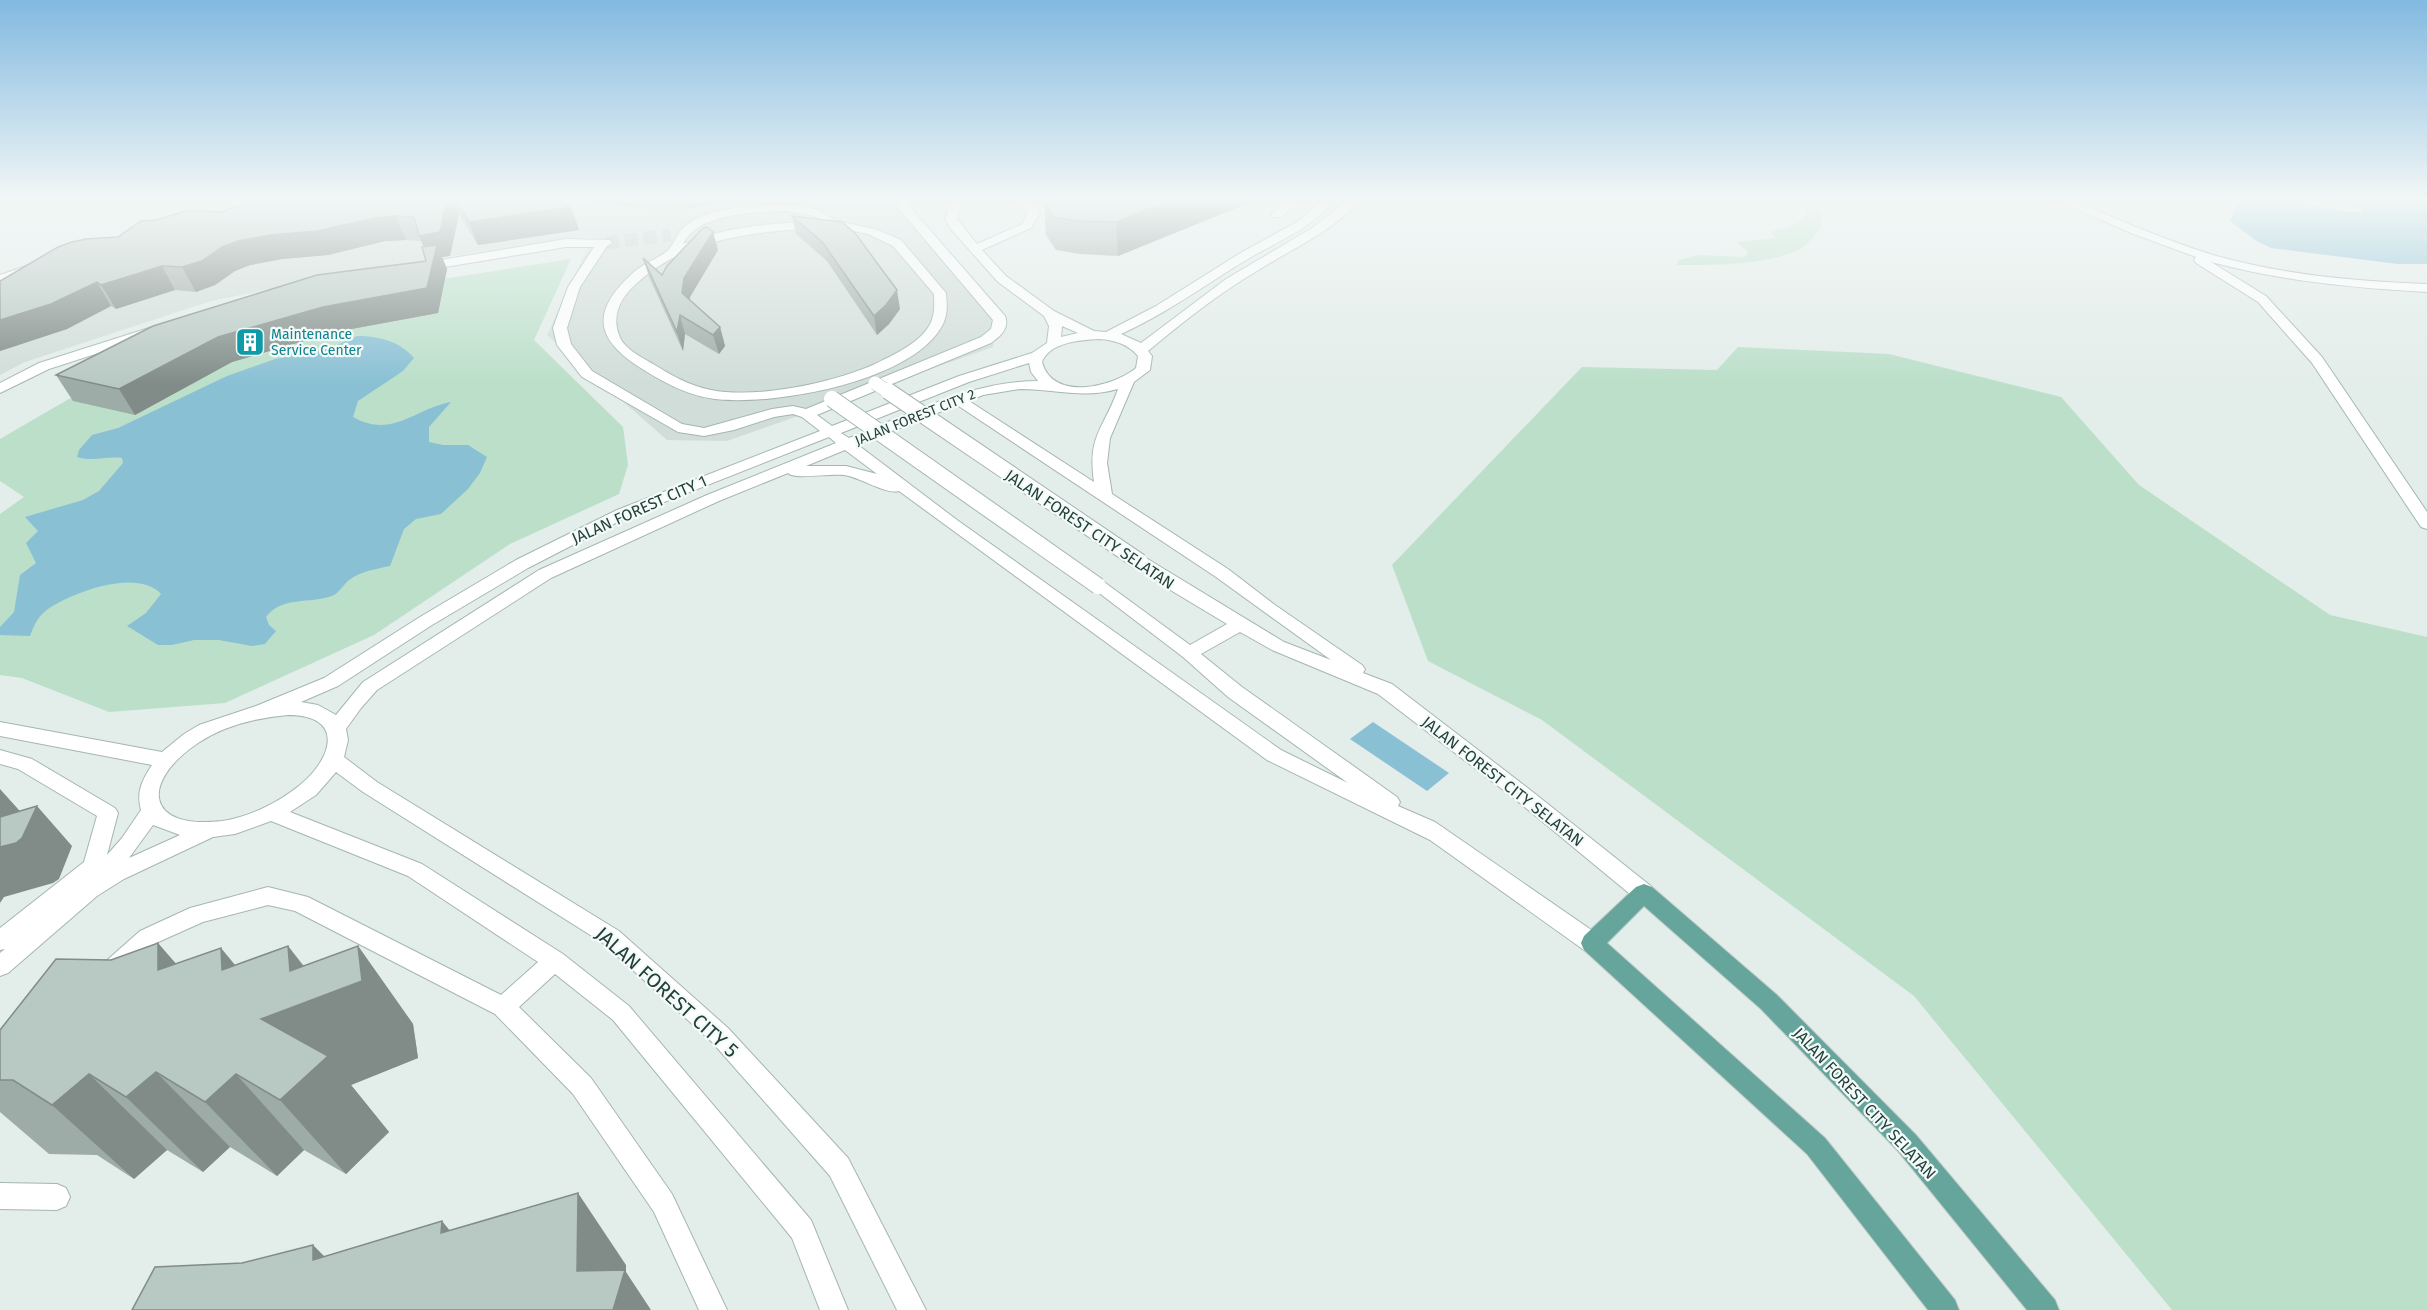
<svg xmlns="http://www.w3.org/2000/svg" width="2427" height="1310" viewBox="0 0 2427 1310" font-family="'Fira Sans',sans-serif">
	<style>
		.built { fill: #d1ddd9 }
		.green { fill: #bbdfc9 }
		.water { fill: #89c0d4 }
		.lines { fill: none; stroke-linecap: round; stroke-linejoin: round }
		.minor-tunnel { stroke: #bccac7; stroke-width: 13; stroke-dasharray: 13 6; stroke-linecap: butt }
		.minor-casing { stroke: #a5b6b2; stroke-width: 2 }
		.major-casing { stroke: #c1cac8; stroke-width: 2 }
		.minor { fill: #fff; fill-rule: evenodd }
		.major { fill: #66a59c; fill-rule: evenodd }
		.minor-bridge-far1-casing { stroke: #a5b6b2; stroke-width: 14; stroke-linecap: butt }
		.minor-bridge-casing { stroke: #a5b6b2; stroke-width: 18; stroke-linecap: butt }
		.minor-bridge-far1 { stroke: #fff; stroke-width: 13 }
		.minor-bridge { stroke: #fff; stroke-width: 16 }
		.wall { fill: #9eaca8 }
		.shaded-wall { fill: #818c88 }
		.building { fill: #b8c8c3; stroke: #818c88; stroke-width: 1.5 }
		.labels { text-anchor: middle; stroke-width: 4.5; stroke-linejoin: round; paint-order: stroke }
		.far-culture-label { font-size: 14px; fill: #0d838f; stroke: #f4faf7; text-anchor: start }
		.far-street-label { font-size: 14px; fill: #22403b; stroke: #f4faf7 }
		.street-label { font-size: 16px; fill: #22403b; stroke: #f4faf7 }
		.near-street-label { font-size: 20px; fill: #22403b; stroke: #f4faf7 }
	</style>
	<rect width="100%" height="100%" fill="#e3edea"/>
	<!-- built -->
	<path class="built" d="M316,200H898L897,204L902,211L995,320L993,347L727,441L667,440L547,335L593,236L395,264L211,301L25,362L0,375V290Z"/>
	<!-- green -->
	<g class="green">
		<path d="M1801,200H1815L1820,207L1822,227C1817,232 1812,240 1806,245C1776,266 1713,265 1677,265L1679,260L1699,255L1743,257L1747,255V251L1737,242L1775,238L1770,232C1783,228 1803,226 1807,211Z"/>
		<path d="M571,259L534,340L623,427L628,465L619,494L510,544L374,635L225,703L109,712L22,678L0,675V514L24,497L0,481V439L181,334L417,283Z"/>
		<path d="M1738,347L1889,354L2061,397L2139,485L2330,615L2427,637V1310H2172L1914,996L1542,720L1428,661L1392,565L1582,367L1717,370Z"/>
	</g>
	<!-- water -->
	<g class="water">
		<path d="M2239,200H2277L2350,212H2362V209L2316,200H2427V264H2398L2271,248L2255,240L2230,221Z"/>
		<path d="M357,336C378,336 400,341 414,358L403,371L358,401L353,417C392,439 414,409 451,402L429,427V442L443,445H468L487,457L480,473L468,489L441,514L416,519L404,529L390,566C376,569 361,571 349,580C343,585 339,593 332,596C310,604 281,596 266,617L269,625L276,631L265,644L252,646L219,640H194L172,645H158L127,626L146,613L161,594C138,568 73,592 48,609C38,616 34,625 30,636L0,635V627L14,612L20,575L36,563L26,543L38,531L25,517L83,500L99,491L123,463L122,458C106,456 92,462 77,457L79,450L92,435L118,428L227,376L275,359L330,348Z"/>
		<path d="M1373,722L1449,773L1427,791L1350,739Z"/>
	</g>
	<g class="lines">
		<!-- minor-tunnel -->
		<path class="minor-tunnel" d="M606,243L671,235"/>
		<!-- minor casing -->
		<g class="minor-casing">
			<g id="minor">
				<path d="M897,200H909V206L1005,316C1010,328 1000,337 991,343L817,415L832,426L959,376L1032,353L1047,343L1049,326L1044,316L998,282L950,228L945,219L952,200H963L957,219L977,244L1022,224L1028,213L1015,200C1028,200 1032,202 1040,213L1031,228L982,250L1006,276L1054,311L1094,331L1106,332L1156,306L1242,252L1297,222L1323,200H1335C1313,228 1278,241 1248,259C1206,284 1166,314 1121,334L1141,343L1226,279L1312,228L1348,200H1360C1333,232 1291,249 1257,271C1218,294 1183,322 1148,351L1152,356L1150,370L1134,382L1110,438L1107,463L1112,494L1228,569L1275,605L1362,665L1365,669L1363,673L1392,684L1529,789L1652,887L1655,893L1652,899L1644,902L1636,899L1515,799L1378,694L1272,650L1240,632L1201,654L1242,687L1397,797L1400,802L1398,806L1435,822L1600,936L1603,943L1600,950L1592,952L1584,950L1430,840L1267,760L899,491C886,495 860,477 844,475C831,473 794,480 788,473L719,501L551,578L377,690L361,708L346,729L348,740L344,757L377,782L619,931L728,1028L848,1158L926,1310H897L830,1176L712,1042L603,943L363,792L336,772L316,795L290,812L422,864L563,954L629,1006L811,1220L848,1310H820L792,1238L613,1020L555,974L519,1007L591,1078L672,1194L727,1310H699L654,1212L573,1094L495,1014L295,911L268,905L203,922L156,943L121,976L113,979L105,976L102,969L105,962L140,931L190,908L268,887L308,897L501,995L538,962L408,876L271,821L235,834L213,837L124,879L97,896L8,973L0,976V953L5,949L0,950V928L84,862L97,816L18,769L0,764V750L32,759L115,808L118,813L107,855L122,838L141,810C136,792 142,780 152,765L0,736V722L162,752L184,734L199,725L256,706L324,678L420,617L516,560L617,510L820,431L802,417L793,414L774,417L734,430L704,436L678,432L582,377L557,345L553,328L568,287L594,247H566L421,271L417,270V264L566,239L610,240L612,243L607,246L580,287L567,328L571,344L592,371L682,424L704,428L772,409L793,406L806,409L981,337L991,329L993,320L899,209ZM1062,326L1078,333L1061,337ZM1099,339C1115,340 1128,344 1138,356L1136,368C1113,387 1053,402 1042,362C1050,342 1080,340 1099,339ZM1029,363L1031,372L1038,381C971,381 910,414 849,438L841,433L969,382ZM1020,389C1054,389 1084,399 1118,389C1104,429 1087,435 1094,482L969,401L983,395ZM957,405L1216,577L1331,660L1284,642L1146,558H1134L1132,562L1172,591L1227,624L1190,645L1104,582H1092L1090,586L1183,657L1228,697L1348,783L1281,750L957,520L858,445ZM829,437L836,443L707,495L539,570L363,682L336,715L318,705L301,702L338,686L432,625L528,568L629,516ZM845,450L877,474L846,466H806ZM288,715C345,715 333,758 300,785C279,802 250,817 222,821C145,830 140,782 198,743C225,725 256,718 288,715ZM153,825L180,835L129,858Z"/>
				<path d="M1291,200H1304L1280,217H1272V213Z"/>
				<path d="M2056,200H2072C2119,220 2165,240 2213,255C2283,275 2355,281 2427,284V292C2354,288 2282,281 2211,262L2266,296L2322,357L2427,512V529L2421,527L2312,363L2258,302L2196,263L2194,260L2196,257L2131,233Z"/>
				<path d="M764,205L802,206L820,211L836,221L875,229L901,240L946,293C947,304 948,314 943,324C914,382 773,406 715,399C690,396 666,384 644,370C595,340 589,312 634,272C644,263 658,259 668,250C673,246 676,235 683,228C703,210 739,207 764,205ZM785,211L812,215L822,221C775,223 726,226 683,244C697,213 756,212 785,211ZM834,227L868,234L893,246L934,294C934,301 935,309 933,316C928,340 895,354 875,364C833,383 757,399 711,390C690,386 671,375 653,364C641,357 623,348 619,335C611,314 622,296 637,283C691,234 765,231 834,227Z"/>
				<path d="M29,265L33,266V272L0,283V275Z"/>
				<path d="M152,327L157,328L159,331L157,334L49,369L0,393V383L39,363Z"/>
				<path d="M0,1183L57,1184L66,1188L70,1197L66,1206L57,1210L0,1209Z"/>
			</g>
		</g>
		<!-- major casing -->
		<g class="major-casing">
			<path id="major" d="M1644,884L1652,887L1777,995L1916,1135L2055,1300L2059,1310H2027L1898,1151L1761,1009L1644,906L1607,943L1825,1138L1955,1300L1959,1310H1928L1807,1154L1584,950L1581,943L1584,936L1636,887Z"/>
		</g>
		<!-- minor -->
		<use href="#minor" class="minor"/>
		<!-- major -->
		<use href="#major" class="major"/>
		<!-- minor-bridge-far1 casing -->
		<g class="minor-bridge-far1-casing">
			<path id="minor-bridge-far1" d="M875,383L890,393"/>
		</g>
		<!-- minor-bridge casing -->
		<g class="minor-bridge-casing">
			<g id="minor-bridge">
				<path d="M888,391L1140,562"/>
				<path d="M832,399L1098,586"/>
			</g>
		</g>
		<!-- minor-bridge-far1 -->
		<use href="#minor-bridge-far1" class="minor-bridge-far1"/>
		<!-- minor-bridge -->
		<use href="#minor-bridge" class="minor-bridge"/>
	</g>
	<!-- wall -->
	<g class="wall">
		<path d="M255,200H550L571,207L579,230L478,245L459,214L450,256L442,257L447,269L438,313L335,332L232,362L135,415L73,401L56,375L426,261L424,247L421,241L406,240L385,241L328,255L282,259L250,265L235,271L215,285L196,292L175,290L116,309L111,306L67,329L0,351V281L118,237L221,212Z"/>
		<path d="M595,200H762L752,202H722L687,209H654L604,204Z"/>
		<path d="M1044,200H1252L1251,202L1118,256L1080,254L1056,250L1046,235Z"/>
		<path d="M792,216L900,309L889,324L877,335L827,261L796,234Z"/>
		<path d="M718,250L690,297L689,299L720,327L725,346L719,354L685,334L683,351L649,277L643,258L662,275Z"/>
		<path d="M288,946L304,966L358,946L413,1024L418,1058L351,1085L389,1132L346,1174L304,1150L277,1176L230,1147L203,1172L167,1150L134,1179L97,1155L49,1154L0,1112V1030L176,964L235,965Z"/>
	</g>
	<!-- shaded-wall -->
	<g class="shaded-wall">
		<path d="M447,200H453L459,214L450,256L442,257L447,269L438,313L335,332L232,362L135,415L119,389L218,337L323,307L429,259L419,236Z"/>
		<path d="M684,200H721L722,202L687,209Z"/>
		<path d="M1171,200H1252L1251,202L1118,256L1116,222Z"/>
		<path d="M571,207L579,230L478,245L469,222Z"/>
		<path d="M396,216L406,240L385,241L328,255L282,259L250,265L235,271L215,285L196,292L182,267L222,247L238,241L375,218Z"/>
		<path d="M713,232L718,250L690,297L688,312L682,293L684,278Z"/>
		<path d="M162,266L175,290L116,309L101,285Z"/>
		<path d="M97,282L111,306L67,329L0,351V320Z"/>
		<path d="M897,290L900,309L889,324L877,335L874,316Z"/>
		<path d="M680,315L685,334L683,351L677,332Z"/>
		<path d="M720,327L725,346L719,354L713,335Z"/>
		<path d="M0,789L27,819L37,806L72,846L59,879L53,883L4,897L0,903Z"/>
		<path d="M158,943L226,1021L158,970Z"/>
		<path d="M288,946L325,995L358,946L413,1024L418,1058L351,1085L389,1132L346,1174L280,1100L261,1019L222,970L221,948L275,1013L290,971Z"/>
		<path d="M156,1072L230,1147L203,1172L126,1097Z"/>
		<path d="M89,1074L167,1150L134,1179L52,1105Z"/>
		<path d="M236,1074L304,1150L277,1176L205,1102Z"/>
		<path d="M578,1193L626,1265V1272L651,1310H606L577,1271Z"/>
		<path d="M442,1221L500,1292L441,1233Z"/>
		<path d="M313,1245L378,1310L313,1260Z"/>
	</g>
	<!-- building -->
	<g class="building">
		<path d="M255,200H447L440,232L419,236L414,217L396,216L375,218L317,231L270,235L238,241L222,247L202,261L182,267L162,266L101,285L97,282L51,304L0,320V281L58,247L72,242L86,239L118,237L141,221L156,220L189,210L221,212Z"/>
		<path d="M456,200H550L571,207L469,222Z"/>
		<path d="M1044,200H1171L1116,222L1078,221L1053,217L1043,202Z"/>
		<path d="M792,216L842,222L855,233L897,290L886,305L874,316L823,243Z"/>
		<path d="M707,227L713,232L684,278L682,293L720,327L713,335L680,315L677,332L643,258L662,275L667,266L703,228Z"/>
		<path d="M437,245L427,288L323,307L218,337L119,389L56,375L153,326L317,275L426,261L422,247Z"/>
		<path d="M37,806L22,838L16,843L0,847V817Z"/>
		<path d="M158,943V970L221,948L222,970L288,946L290,971L358,946L362,981L261,1019L328,1056L280,1100L236,1074L205,1102L156,1072L126,1097L89,1074L52,1105L13,1080H0V1030L56,959L111,960Z"/>
		<path d="M578,1193L577,1271L625,1270L613,1310H132L155,1267L242,1263L313,1245V1260L442,1221L441,1233Z"/>
	</g>
	<!-- sky -->
	<linearGradient id="sky" x2="0" y2="1"><stop stop-color="#82b9e0"/><stop offset="0.52" stop-color="#f2f7f6"/><stop offset="1" stop-color="#f2f7f6" stop-opacity="0"/></linearGradient>
	<rect width="2427" height="384" fill="url(#sky)"/>
	<!-- icons -->
	<defs>
		<g id="building-square" transform="scale(1.5)"><rect x="-9" y="-9" width="18" height="18" rx="4" fill="#0f9aa8" stroke="#f4faf7"/><path d="M-4-6H4V6H1V3H-1V6H-4ZM-2.5-4.3h1.7v1.8h-1.7ZM.8-4.3h1.7v1.8H.8ZM-2.5-1h1.7V.8h-1.7ZM.8-1h1.7V.8H.8Z" fill="#fff"/></g>
	</defs>
	<g fill-rule="evenodd">
		<use href="#building-square" x="250" y="342"/>
	</g>
	<g class="labels">
		<!-- far-culture labels -->
		<g class="far-culture-label">
			<text x="271" y="339">Maintenance<tspan x="271" dy="16">Service Center</tspan></text>
		</g>
		<!-- far-street labels -->
		<g class="far-street-label">
			<text transform="translate(915 417) rotate(-22)" y="5">JALAN FOREST CITY 2</text>
		</g>
		<!-- street labels -->
		<g class="street-label">
			<text transform="translate(639 509) rotate(-24)" y="6">JALAN FOREST CITY 1</text>
			<text transform="translate(1090 529) rotate(34)" y="6">JALAN FOREST CITY SELATAN</text>
			<text transform="translate(1503 781) rotate(38)" y="6">JALAN FOREST CITY SELATAN</text>
			<text transform="translate(1865 1103) rotate(47)" y="6">JALAN FOREST CITY SELATAN</text>
		</g>
		<!-- near-street labels -->
		<g class="near-street-label">
			<text transform="translate(667 992) rotate(42)" y="7">JALAN FOREST CITY 5</text>
		</g>
	</g>
</svg>
